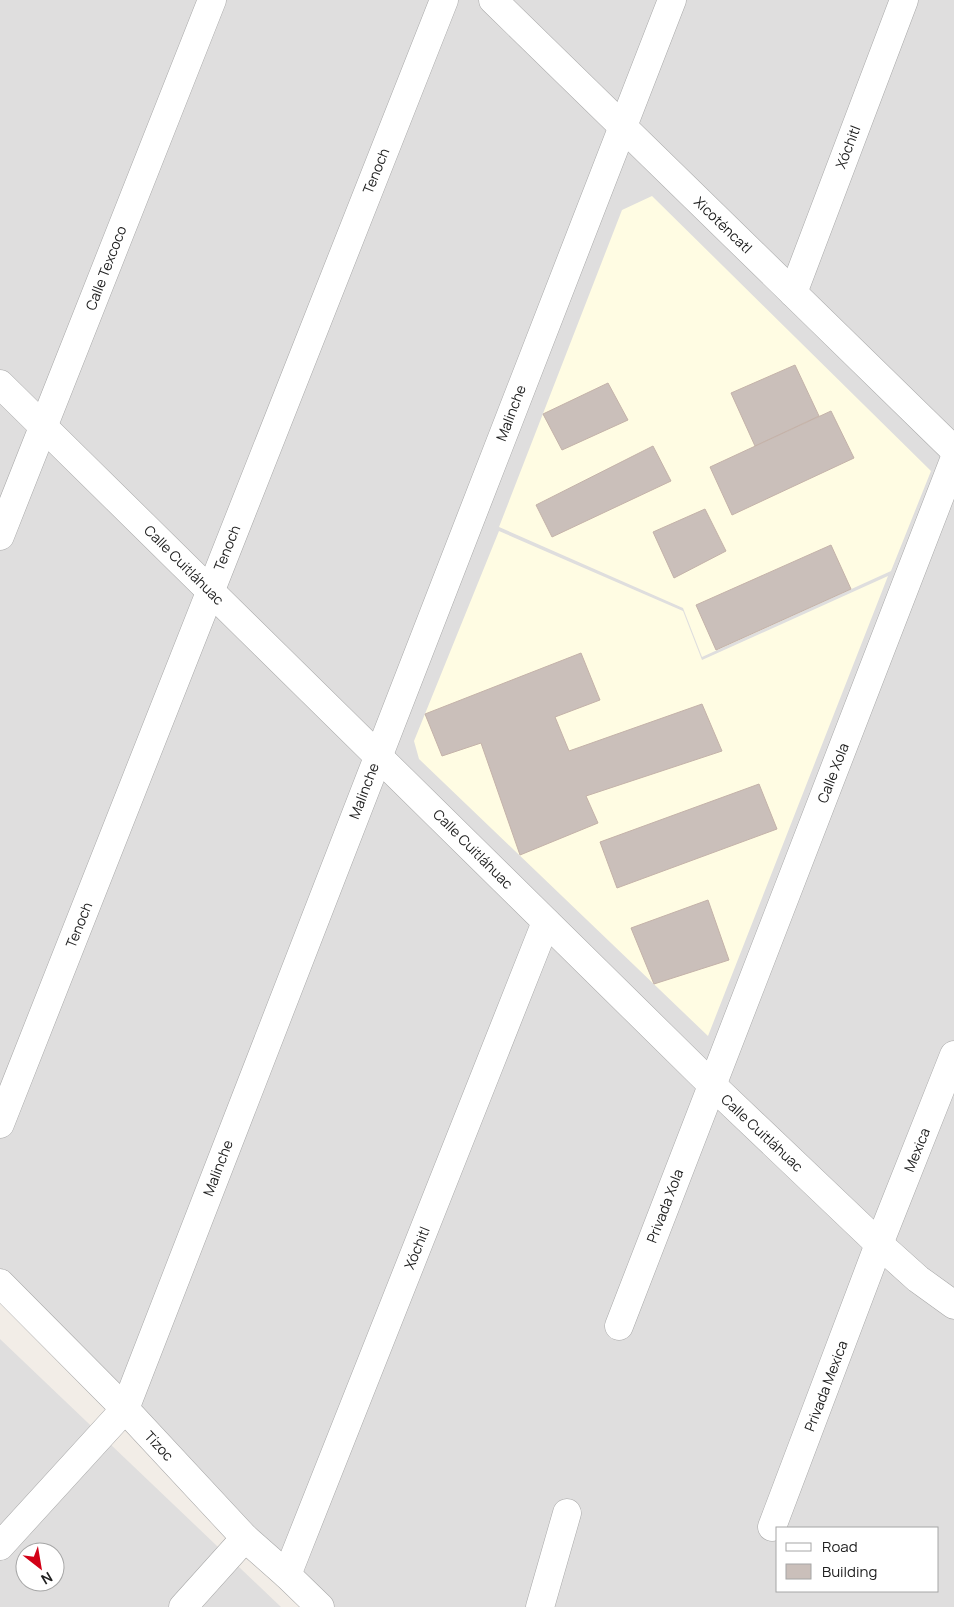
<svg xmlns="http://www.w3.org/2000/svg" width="954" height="1607" viewBox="0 0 954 1607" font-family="Manrope,sans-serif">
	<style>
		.residential { fill: #dfdede; fill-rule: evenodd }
		.education { fill: #fffce3 }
		.building { fill: #cabfba; stroke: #c4b2a9 }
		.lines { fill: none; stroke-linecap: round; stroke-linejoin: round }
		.minor-casing { stroke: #a8a8a8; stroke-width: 29 }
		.minor { stroke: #fff; stroke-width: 28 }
		.labels { text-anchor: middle; stroke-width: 4.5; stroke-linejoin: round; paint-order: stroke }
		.street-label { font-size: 14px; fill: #212121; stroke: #fff }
	</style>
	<rect width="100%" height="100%" fill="#f2ede7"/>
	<!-- residential -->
	<g class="residential">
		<path d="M0,0H954V1607H315L0,1291ZM778,1528H938V1591H778Z"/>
		<path d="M0,1339L281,1607H0ZM25,1552H55V1582H25Z"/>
	</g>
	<!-- education -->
	<g class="education">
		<path d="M652,196L931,471L891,571L702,657L683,608L499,527L622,210Z"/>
		<path d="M499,531L683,611L702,660L888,576L708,1036L419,759L414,741Z"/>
	</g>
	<!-- building -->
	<g class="building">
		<path d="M795,365L819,416L755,446L731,393Z"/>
		<path d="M608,383L628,420L562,450L543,414Z"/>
		<path d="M831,411L854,458L732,515L710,467Z"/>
		<path d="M653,446L671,481L552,537L536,505Z"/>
		<path d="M705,509L726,551L674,578L653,532Z"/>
		<path d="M831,545L851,589L716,650L696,605Z"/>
		<path d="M581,653L600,700L555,717L569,751L702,704L722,751L586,796L598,823L520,855L481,743L442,756L425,714Z"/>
		<path d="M759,784L777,829L617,888L600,842Z"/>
		<path d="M708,900L729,960L654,984L631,928Z"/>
	</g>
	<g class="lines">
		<!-- minor casing -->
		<g class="minor-casing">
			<g id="minor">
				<path d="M493,0L954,450"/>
				<path d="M793,293L904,0"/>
				<path d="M0,384L712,1085L879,1244L918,1279L954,1305"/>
				<path d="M0,536L212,0"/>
				<path d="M0,1124L444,0"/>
				<path d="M0,1283L125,1409L245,1538L287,1575L320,1607"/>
				<path d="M619,1326L954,460"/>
				<path d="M772,1527L879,1244L954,1055"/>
				<path d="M0,1546L125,1409L672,0"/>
				<path d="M287,1575L546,922"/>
				<path d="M183,1607L245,1538"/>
				<path d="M540,1607L567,1513"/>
			</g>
		</g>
		<!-- minor -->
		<use href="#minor" class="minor"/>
	</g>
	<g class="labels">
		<!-- street labels -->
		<g class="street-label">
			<text transform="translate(848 147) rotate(-69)" y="5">Xóchitl</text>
			<text transform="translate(376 171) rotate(-68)" y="5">Tenoch</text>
			<text transform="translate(723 225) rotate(44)" y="5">Xicoténcatl</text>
			<text transform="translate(106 268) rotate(-69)" y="5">Calle Texcoco</text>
			<text transform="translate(511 413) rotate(-69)" y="5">Malinche</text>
			<text transform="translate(227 548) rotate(-68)" y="5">Tenoch</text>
			<text transform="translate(184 565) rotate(45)" y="5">Calle Cuitláhuac</text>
			<text transform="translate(833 773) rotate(-69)" y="5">Calle Xola</text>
			<text transform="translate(364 791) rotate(-69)" y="5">Malinche</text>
			<text transform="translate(473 849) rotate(45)" y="5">Calle Cuitláhuac</text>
			<text transform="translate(79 925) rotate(-68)" y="5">Tenoch</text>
			<text transform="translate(762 1133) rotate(43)" y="5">Calle Cuitláhuac</text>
			<text transform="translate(917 1150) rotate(-68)" y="5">Mexica</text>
			<text transform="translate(218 1168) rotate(-69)" y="5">Malinche</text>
			<text transform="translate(665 1206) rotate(-69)" y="5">Privada Xola</text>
			<text transform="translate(417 1248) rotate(-68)" y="5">Xóchitl</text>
			<text transform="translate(826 1386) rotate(-69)" y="5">Privada Mexica</text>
			<text transform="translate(159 1446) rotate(47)" y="5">Tízoc</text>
		</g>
	</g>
	<!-- legend -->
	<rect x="776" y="1527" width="162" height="65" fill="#ffffff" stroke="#a6a6a6"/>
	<rect x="786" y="1543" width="25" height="8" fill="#ffffff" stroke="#a6a6a6"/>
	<text x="822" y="1552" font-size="15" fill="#212121">Road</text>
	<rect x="786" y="1564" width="25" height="15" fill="#cabfba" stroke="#a6a6a6"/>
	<text x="822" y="1577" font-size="15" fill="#212121">Building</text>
	<!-- north arrow -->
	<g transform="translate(40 1567) rotate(149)"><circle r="24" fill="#ffffff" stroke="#a6a6a6"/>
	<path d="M0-4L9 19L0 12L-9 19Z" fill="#d20016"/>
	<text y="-8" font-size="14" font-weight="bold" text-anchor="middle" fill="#212121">N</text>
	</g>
</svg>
